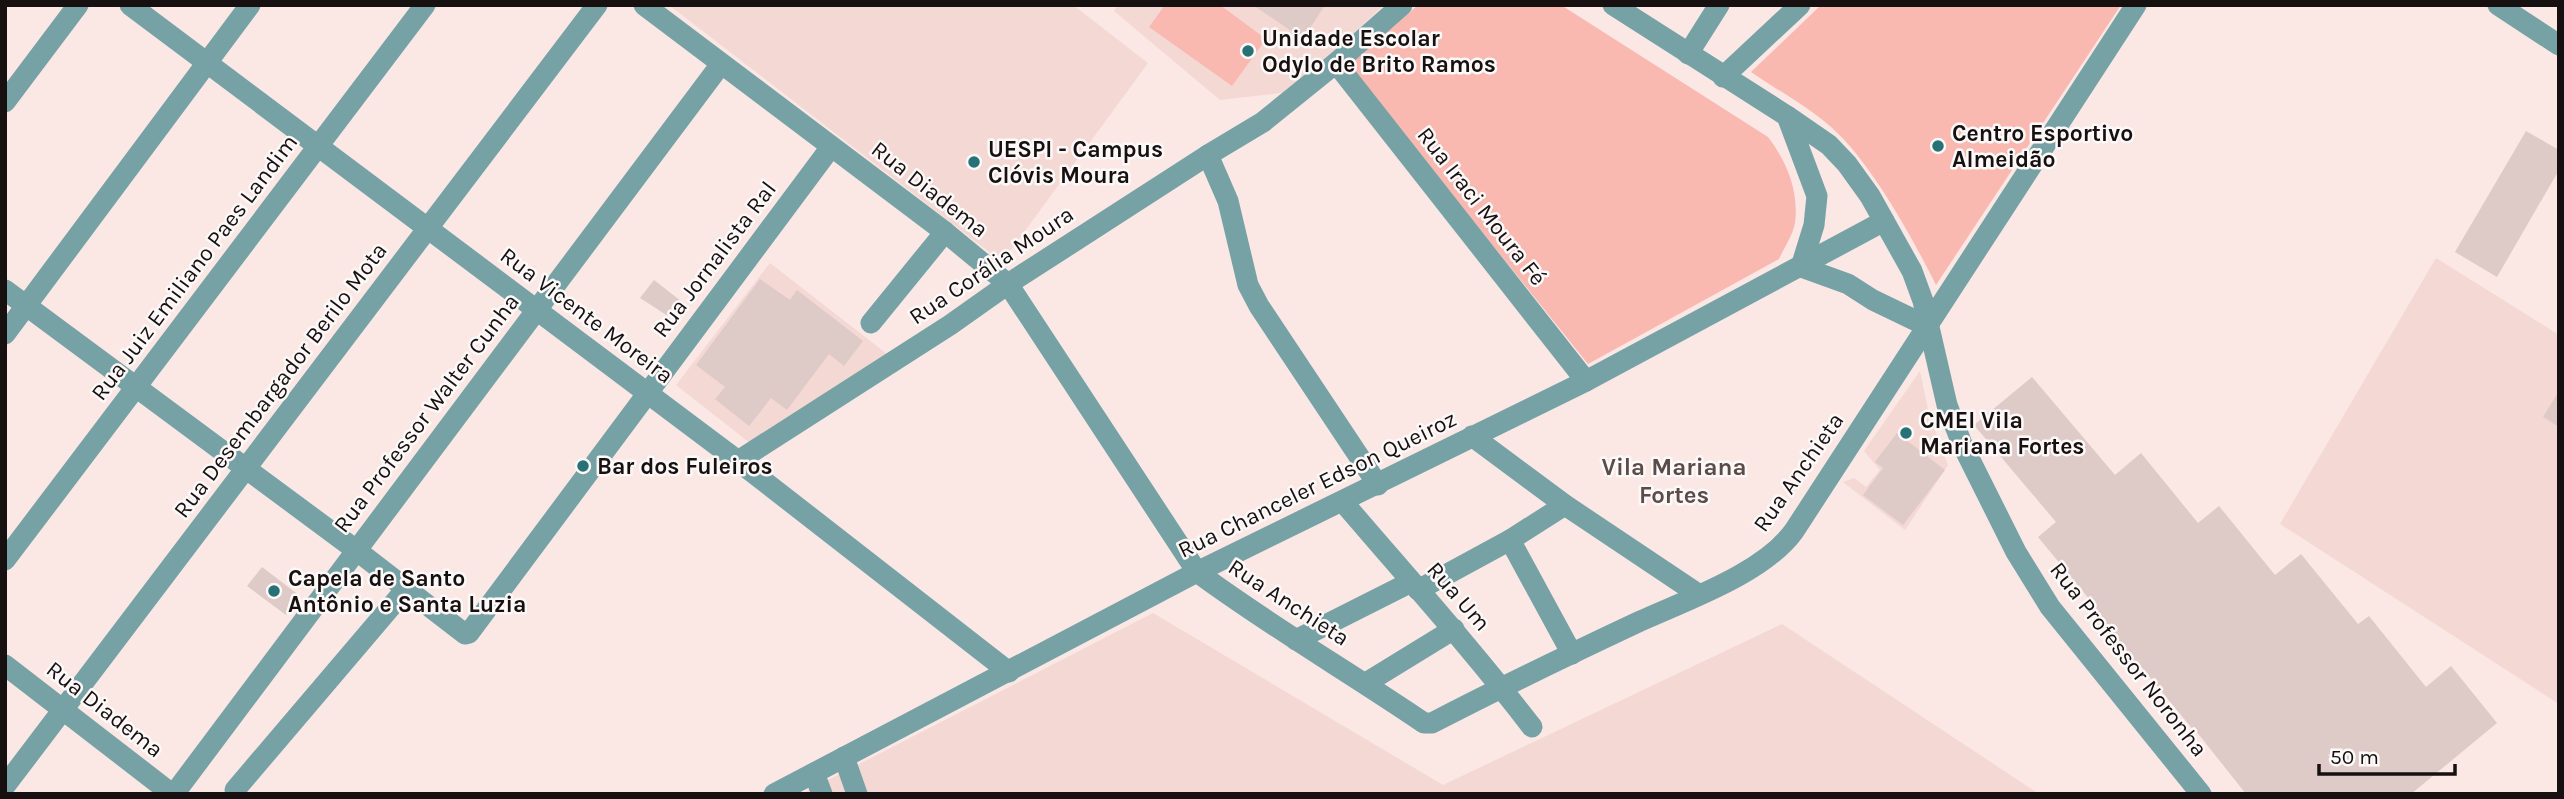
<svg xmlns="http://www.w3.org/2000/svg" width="2564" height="799" viewBox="0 0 2564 799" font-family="Karla,sans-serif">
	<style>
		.built { fill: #f4d8d4 }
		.green { fill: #f9b9b1 }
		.building { fill: #decac7 }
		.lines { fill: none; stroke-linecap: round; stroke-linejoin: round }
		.minor { stroke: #76a2a6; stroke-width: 21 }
		.poi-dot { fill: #287277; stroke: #fdf9f8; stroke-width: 2.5 }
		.labels { text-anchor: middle; stroke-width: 5; stroke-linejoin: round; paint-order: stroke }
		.poi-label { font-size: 23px; font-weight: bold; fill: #171010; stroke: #fdf9f8; text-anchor: start }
		.street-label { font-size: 23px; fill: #171010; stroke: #fdf9f8 }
		.neighbourhood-label { font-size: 24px; font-weight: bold; fill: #5b4b49; stroke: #fdf9f8 }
	</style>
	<rect width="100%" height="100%" fill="#fbe7e4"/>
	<!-- built -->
	<g class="built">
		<path d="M669,5H1073L1148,63L1002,262Z"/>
		<path d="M1118,5H1384L1289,92L1220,100L1114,11Z"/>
		<path d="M2436,258L2559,335V704L2280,524Z"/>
		<path d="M770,263L887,354L750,443L676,385Z"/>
		<path d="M1920,371L1929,414L1948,465L1905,530L1843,482L1854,478L1866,487L1880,470L1864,451Z"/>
		<path d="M1153,613L1443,785L1782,624L2039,794H801Z"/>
	</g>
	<!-- green -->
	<g class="green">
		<path d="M1165,5H1220L1266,39L1232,86L1149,27Z"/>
		<path d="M1418,5H1561L1768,137C1787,162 1799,191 1795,223C1793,235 1784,248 1779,259L1588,364L1348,65Z"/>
		<path d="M1821,5H2121L1936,285C1912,237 1871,162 1831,127C1807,106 1777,90 1751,72Z"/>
	</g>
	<!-- building -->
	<g class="building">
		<path d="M1253,5H1325L1303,39Z"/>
		<path d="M2526,131L2559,150V170L2497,277L2455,252Z"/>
		<path d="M760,279L790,300L797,290L863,341L844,366L829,354L787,410L771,398L749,426L715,399L725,387L696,365Z"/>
		<path d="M654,280L681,301L668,316L640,298Z"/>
		<path d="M2032,377L2115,475L2141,453L2198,523L2219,506L2275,575L2301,554L2358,624L2369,616L2426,687L2451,666L2497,723L2411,794H2246L2196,731L2195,732L2139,664L2137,666L2091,609L2095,606L2038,537L2056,522L1974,425Z"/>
		<path d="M2559,391V427L2543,417Z"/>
		<path d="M1897,433L1945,470L1903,525L1863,495L1883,468L1875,462Z"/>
		<path d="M262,567L300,596L286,615L247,586Z"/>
	</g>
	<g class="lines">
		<!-- minor -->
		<g class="minor">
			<path d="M130,5L738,461L1009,672"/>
			<path d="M644,5L945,232L1008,284L1197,572C1270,626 1349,672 1424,723H1432C1499,688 1566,656 1634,624C1683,601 1762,575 1794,531L2136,5"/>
			<path d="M1613,5L1787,116L1829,145L1847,164L1870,196L1912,271L1923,301L1947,405L1962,444L2016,552L2050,607L2201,794"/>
			<path d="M2498,5L2559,45"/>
			<path d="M1688,54L1719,5"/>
			<path d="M1336,63L1586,381"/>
			<path d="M1723,77L1800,5"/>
			<path d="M5,102L78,5"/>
			<path d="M1787,116L1817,196L1814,225L1801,267L1848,284L1873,300L1927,326"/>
			<path d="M1208,155L1228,201L1248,285L1259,306L1378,485"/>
			<path d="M5,290L356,550L465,634L469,633L831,147"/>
			<path d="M871,323L945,232"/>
			<path d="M5,334L250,5"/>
			<path d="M1472,436L1565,505L1698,594"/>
			<path d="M738,461L950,325L1008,284L1208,155L1263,122L1336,63L1402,5"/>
			<path d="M1343,502C1407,577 1472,649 1532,727"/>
			<path d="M1510,540L1572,654"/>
			<path d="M5,560L425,5"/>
			<path d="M1418,590L1510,540L1565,505"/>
			<path d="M1296,640L1411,582"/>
			<path d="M5,665L172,794"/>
			<path d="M1366,683L1454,629"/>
			<path d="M844,757L857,794"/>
			<path d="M814,773L822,794"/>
			<path d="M5,786L597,5"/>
			<path d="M235,790L406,589"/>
			<path d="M174,794L721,64"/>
			<path d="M774,794L1197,572L1586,381L1884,221"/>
		</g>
	</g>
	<!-- markers -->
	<g class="poi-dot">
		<circle cx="1248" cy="51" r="7"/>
		<circle cx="1938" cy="146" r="7"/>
		<circle cx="974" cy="162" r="7"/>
		<circle cx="1906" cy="433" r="7"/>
		<circle cx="583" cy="466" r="7"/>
		<circle cx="274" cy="591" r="7"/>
	</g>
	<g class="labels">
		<!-- poi labels -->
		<g class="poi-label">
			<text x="1262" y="46">Unidade Escolar<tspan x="1262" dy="26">Odylo de Brito Ramos</tspan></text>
			<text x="1952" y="141">Centro Esportivo<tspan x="1952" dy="26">Almeidão</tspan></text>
			<text x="988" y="157">UESPI - Campus<tspan x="988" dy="26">Clóvis Moura</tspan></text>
			<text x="1920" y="428">CMEI Vila<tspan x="1920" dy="26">Mariana Fortes</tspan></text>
			<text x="597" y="474">Bar dos Fuleiros</text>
			<text x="288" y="586">Capela de Santo<tspan x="288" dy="26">Antônio e Santa Luzia</tspan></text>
		</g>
		<!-- street labels -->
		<g class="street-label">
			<text transform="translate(930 189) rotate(38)" y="8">Rua Diadema</text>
			<text transform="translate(1482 206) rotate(52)" y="8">Rua Iraci Moura Fé</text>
			<text transform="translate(714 259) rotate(-53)" y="8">Rua Jornalista Ral</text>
			<text transform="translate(991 265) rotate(-34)" y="8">Rua Corália Moura</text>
			<text transform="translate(194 267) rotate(-53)" y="8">Rua Juiz Emiliano Paes Landim</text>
			<text transform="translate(587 315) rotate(37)" y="8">Rua Vicente Moreira</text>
			<text transform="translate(280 380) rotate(-53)" y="8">Rua Desembargador Berilo Mota</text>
			<text transform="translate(426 413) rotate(-53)" y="8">Rua Professor Walter Cunha</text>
			<text transform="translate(1798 472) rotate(-55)" y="8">Rua Anchieta</text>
			<text transform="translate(1317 484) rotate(-26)" y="8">Rua Chanceler Edson Queiroz</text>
			<text transform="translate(1459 596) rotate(49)" y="8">Rua Um</text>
			<text transform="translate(1289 602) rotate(33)" y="8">Rua Anchieta</text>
			<text transform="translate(2129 659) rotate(52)" y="8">Rua Professor Noronha</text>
			<text transform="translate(105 709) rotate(38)" y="8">Rua Diadema</text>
		</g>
		<!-- neighbourhood labels -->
		<g class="neighbourhood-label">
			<text x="1674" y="475">Vila Mariana<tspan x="1674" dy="28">Fortes</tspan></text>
		</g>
	</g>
	<!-- border -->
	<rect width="2564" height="799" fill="none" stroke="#171010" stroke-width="14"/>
	<!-- scale -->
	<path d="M2319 764v10h136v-10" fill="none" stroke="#171010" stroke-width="3.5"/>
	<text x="2330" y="764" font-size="21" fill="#171010" stroke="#fdf9f8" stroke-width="5" paint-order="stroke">50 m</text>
</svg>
